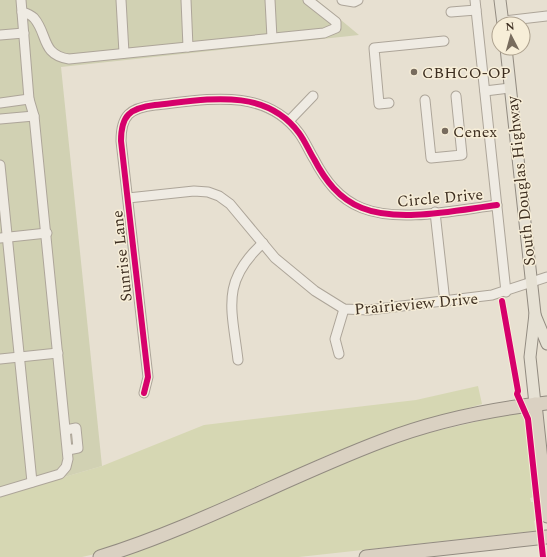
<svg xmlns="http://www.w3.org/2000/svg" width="547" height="557" viewBox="0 0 547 557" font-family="Spectral,serif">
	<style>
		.green { fill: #d6d7b3 }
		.cemetery { fill: #d1d1b3 }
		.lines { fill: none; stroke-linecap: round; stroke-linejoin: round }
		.minor-casing { stroke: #ada599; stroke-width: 11 }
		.major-casing { stroke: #928b80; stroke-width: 13 }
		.highway-casing { stroke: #928b80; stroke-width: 15 }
		.minor { stroke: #efebe3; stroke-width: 9 }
		.major { stroke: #e6e1d4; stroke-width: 11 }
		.highway { stroke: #dad1c2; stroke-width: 13 }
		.cycleway-casing { stroke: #f7eed8; stroke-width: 8 }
		.cycleway { stroke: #d6006c; stroke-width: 6 }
		.poi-dot { fill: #786c5e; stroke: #f7eed8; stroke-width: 1.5 }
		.labels { text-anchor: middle; stroke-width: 3; stroke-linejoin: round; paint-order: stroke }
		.poi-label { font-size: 16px; fill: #3d2e20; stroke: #f7eed8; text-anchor: start }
		.street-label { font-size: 16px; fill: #3d2e20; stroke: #f7eed8 }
	</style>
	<rect width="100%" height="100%" fill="#e7e0d1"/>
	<!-- green -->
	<g class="green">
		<path d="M478,386L482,404L396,429L328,455L163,530L95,554L82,557H0V496L102,466L204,425L416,400Z"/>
		<path d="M518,412L524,417L534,497L530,498L531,502H534L536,520L534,521L536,531L299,557H114L349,457L415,436Z"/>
	</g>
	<!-- cemetery -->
	<path class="cemetery" d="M0,0H317L359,35L61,67L102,466L0,496Z"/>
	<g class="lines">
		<!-- minor casing -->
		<g class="minor-casing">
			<g id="minor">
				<path d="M121,0L124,53"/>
				<path d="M186,0L188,47"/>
				<path d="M270,0L272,38"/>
				<path d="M342,0L354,2L358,0"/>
				<path d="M475,0L506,292"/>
				<path d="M22,12C26,13 31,15 34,18C48,34 41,55 69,59L324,33L336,28V22L308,0"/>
				<path d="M451,12L476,10"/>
				<path d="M503,21L547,16"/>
				<path d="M0,35L24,33"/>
				<path d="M485,91L510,88"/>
				<path d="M425,100L431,158L462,155L456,96"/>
				<path d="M0,103L29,99"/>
				<path d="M389,103L379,104L374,48L444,41"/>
				<path d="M0,119L34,116"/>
				<path d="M289,121L313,96"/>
				<path d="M0,165L32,482"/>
				<path d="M128,198L194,191L208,192L219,196L230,204L275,258L315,291L344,309L369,310L492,295L547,277"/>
				<path d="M435,212L445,302"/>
				<path d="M0,238L47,233"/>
				<path d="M339,354L335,339L344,309"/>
				<path d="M0,359L58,353"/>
				<path d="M238,360C232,309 220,282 263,243"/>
				<path d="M144,393L148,377L121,141C121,115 130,108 155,105C204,100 264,86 299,133C305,141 309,151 314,159C325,180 339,199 362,208C399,223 457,210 497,205"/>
				<path d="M66,430L76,428L78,448L68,450"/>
				<path d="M0,492L60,474L66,467L68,459L34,116L29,99L21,0"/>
			</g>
		</g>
		<!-- major casing -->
		<g class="major-casing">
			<g id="major">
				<path d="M500,0L503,24"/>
				<path d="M506,48L535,314L530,357L535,404"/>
				<path d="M535,315L547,344"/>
			</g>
		</g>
		<!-- highway casing -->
		<g class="highway-casing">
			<g id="highway">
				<path d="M535,404L547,516"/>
				<path d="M100,557C197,527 287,477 382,441C434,421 492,409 547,403"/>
				<path d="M366,557L547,537"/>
			</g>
		</g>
		<!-- minor -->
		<use href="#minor" class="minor"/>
		<!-- major -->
		<use href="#major" class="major"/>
		<!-- highway -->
		<use href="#highway" class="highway"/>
		<!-- cycleway casing -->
		<g class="cycleway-casing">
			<g id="cycleway">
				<path d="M502,301L518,391L517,394L528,419L543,557"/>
				<path d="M144,393L148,377L121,141C121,115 130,108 155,105C204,100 264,86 299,133C305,141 309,151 314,159C325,180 339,199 362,208C399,223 457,210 497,205"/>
			</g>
		</g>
		<!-- cycleway -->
		<use href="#cycleway" class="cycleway"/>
	</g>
	<!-- markers -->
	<g class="poi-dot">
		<circle cx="414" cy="72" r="4"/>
		<circle cx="445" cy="131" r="4"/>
	</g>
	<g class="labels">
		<!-- poi labels -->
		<g class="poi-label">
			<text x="422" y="78">CBHCO-OP</text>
			<text x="453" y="137">Cenex</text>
		</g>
		<!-- street labels -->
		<g class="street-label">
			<text transform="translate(520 181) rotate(-96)" y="6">South Douglas Highway</text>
			<text transform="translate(440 197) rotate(-5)" y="6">Circle Drive</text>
			<text transform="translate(121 256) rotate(-96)" y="6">Sunrise Lane</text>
			<text transform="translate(416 303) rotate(-5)" y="6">Prairieview Drive</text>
		</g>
	</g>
	<!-- north arrow -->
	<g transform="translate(511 36) rotate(354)"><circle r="19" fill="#f7eed8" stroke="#ada18e"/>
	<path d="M0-3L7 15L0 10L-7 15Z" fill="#786c5e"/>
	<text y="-6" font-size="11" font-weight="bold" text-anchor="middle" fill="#3d2e20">N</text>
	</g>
</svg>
